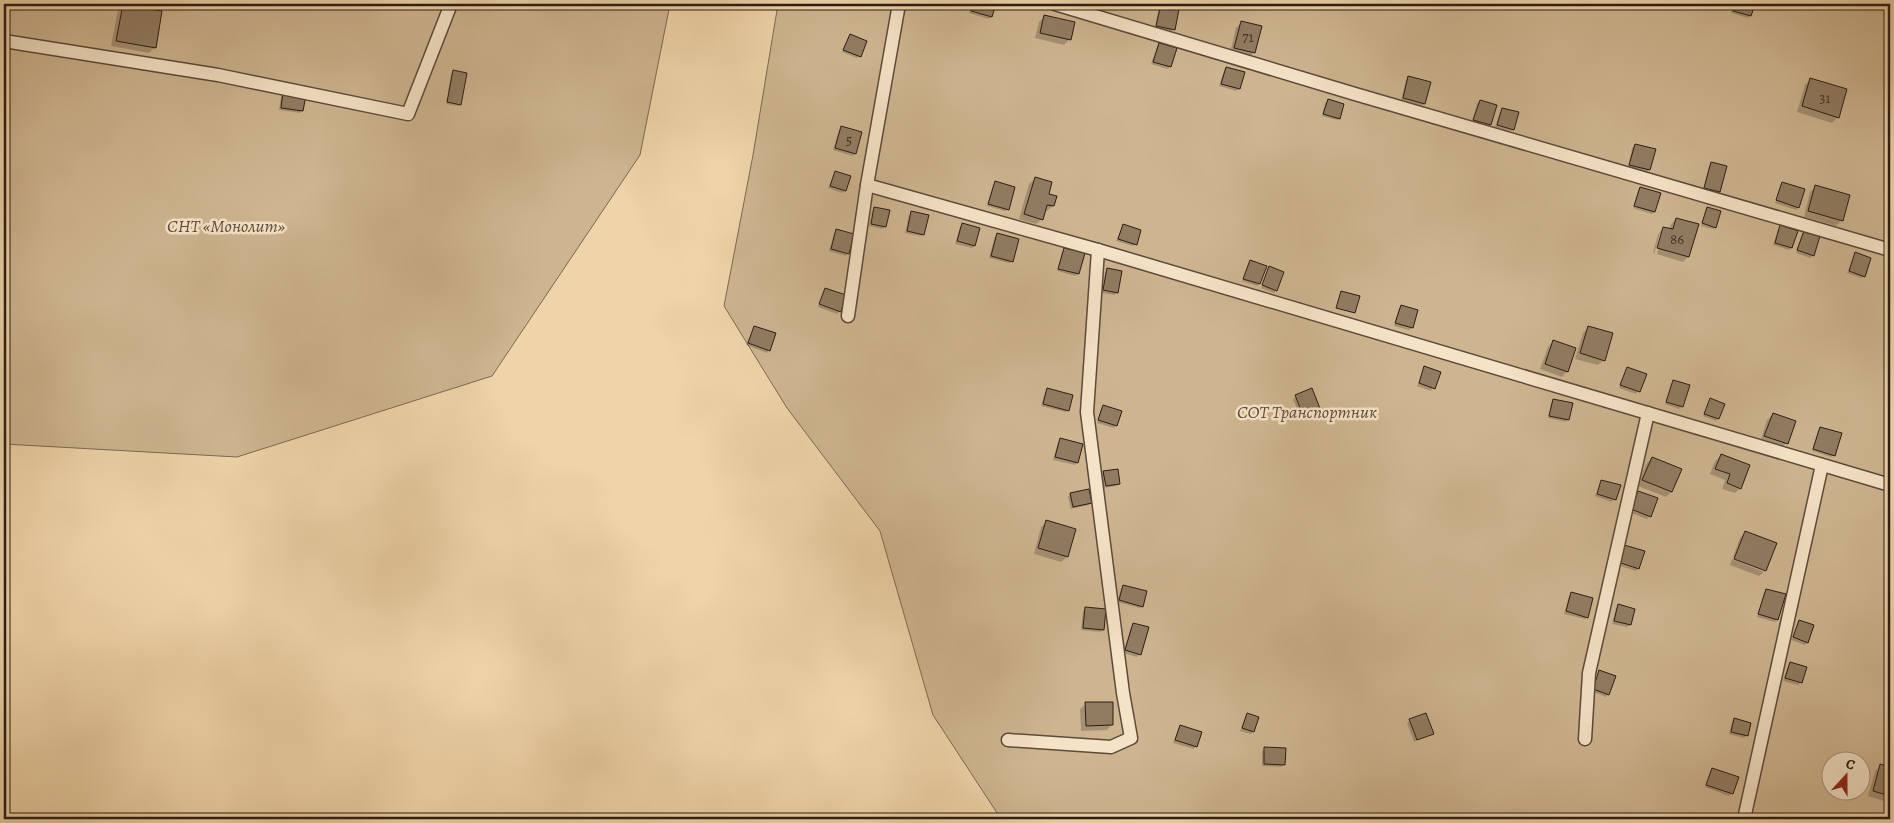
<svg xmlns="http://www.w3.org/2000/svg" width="1894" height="823" viewBox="0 0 1894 823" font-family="Alegreya,serif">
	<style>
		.green { fill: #ceb590; stroke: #7c6853; fill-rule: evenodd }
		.shadow { fill: #0003; fill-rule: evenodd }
		.building { fill: #917c62; stroke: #2b1c16 }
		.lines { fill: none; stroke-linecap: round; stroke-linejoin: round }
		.lane-casing { stroke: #5c4a3b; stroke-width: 15 }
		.lane { stroke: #f5e3c7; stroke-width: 12 }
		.labels { text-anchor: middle; stroke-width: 5; stroke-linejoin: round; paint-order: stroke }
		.number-label { font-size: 15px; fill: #443429 }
		.park-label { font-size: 18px; font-style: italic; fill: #5c4a3b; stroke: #f5e3c7 }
	</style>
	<rect width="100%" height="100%" fill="#efd4a9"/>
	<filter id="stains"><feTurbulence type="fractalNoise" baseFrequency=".004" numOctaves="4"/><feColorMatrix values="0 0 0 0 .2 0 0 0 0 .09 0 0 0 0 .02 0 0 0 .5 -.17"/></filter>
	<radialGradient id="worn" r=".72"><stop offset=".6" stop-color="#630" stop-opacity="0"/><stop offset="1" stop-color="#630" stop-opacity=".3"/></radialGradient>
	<!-- green -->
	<g class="green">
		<path d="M4,4H670L640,155L492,376L237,457L4,444Z"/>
		<path d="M778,4H1890V819H1001L933,715L880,531L787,408L724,306L753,155ZM1832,760H1862V790H1832Z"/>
	</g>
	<!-- shadow -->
	<g class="shadow">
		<path d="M971,4H995L991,16L989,19L969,13Z"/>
		<path d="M1159,4H1178L1174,29L1171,31L1155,28Z"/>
		<path d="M1733,4H1754L1750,15L1748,18L1731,13Z"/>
		<path d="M123,5L155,47L149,53L111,46L118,10Z"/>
		<path d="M1045,16L1070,39L1064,45L1035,38L1039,22Z"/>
		<path d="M1242,22L1254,52L1248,58L1230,53L1236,28Z"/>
		<path d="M850,35L859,56L857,58L842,52Z"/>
		<path d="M1159,44L1170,66L1168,69L1151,64L1157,47Z"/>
		<path d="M1226,68L1243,73L1239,89L1236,91L1219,86L1224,71Z"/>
		<path d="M454,72L460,104L458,106L446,104L451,74Z"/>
		<path d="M1409,77L1424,104L1422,106L1401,100L1406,80Z"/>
		<path d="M1811,79L1838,117L1832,123L1797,112L1805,85Z"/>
		<path d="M284,93L302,111L300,113L279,110L281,96Z"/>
		<path d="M1328,101L1339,118L1337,120L1322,116L1325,103Z"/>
		<path d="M1480,101L1490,125L1487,127L1472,122L1477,103Z"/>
		<path d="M1502,109L1513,129L1510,131L1495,127L1500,112Z"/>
		<path d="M841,128L855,153L853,156L833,150L839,130Z"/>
		<path d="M1635,145L1649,169L1647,172L1628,167L1632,148Z"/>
		<path d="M1712,163L1719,192L1716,194L1703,190L1709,166Z"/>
		<path d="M835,172L845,191L842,193L828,188Z"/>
		<path d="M1035,179L1053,206L1047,211L1044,210L1042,219L1036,224L1019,219L1029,184Z"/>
		<path d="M995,183L1008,209L1005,211L987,206L993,185Z"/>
		<path d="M1783,183L1798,207L1796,210L1775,203Z"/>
		<path d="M1816,187L1842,220L1836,226L1804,217L1810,192Z"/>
		<path d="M1641,188L1654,212L1652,214L1633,208L1638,191Z"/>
		<path d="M875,208L885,226L883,229L869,226L872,211Z"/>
		<path d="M1708,208L1715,227L1713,229L1701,226Z"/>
		<path d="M912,213L923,234L921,236L905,233L909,215Z"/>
		<path d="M1676,219L1697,225L1688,257L1683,262L1653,253L1658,234L1664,228L1669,230L1671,224ZM1660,233H1663L1657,254H1654Z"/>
		<path d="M962,224L979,229L974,246L972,248L955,244L960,227Z"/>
		<path d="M1123,225L1135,244L1133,246L1116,241Z"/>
		<path d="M1781,227L1791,248L1789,250L1773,245L1778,229Z"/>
		<path d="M836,231L848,253L846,256L829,251L834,233Z"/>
		<path d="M1804,232L1813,255L1810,258L1796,253L1802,234Z"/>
		<path d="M998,234L1012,261L1009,263L989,258L995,236Z"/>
		<path d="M1064,249L1078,273L1076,276L1057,271L1062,252Z"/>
		<path d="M1856,254L1864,276L1861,278L1847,273Z"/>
		<path d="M1250,261L1259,284L1257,286L1242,281Z"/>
		<path d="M1270,268L1276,290L1274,293L1261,288Z"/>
		<path d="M1108,270L1117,292L1115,295L1102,293L1105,272Z"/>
		<path d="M825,290L840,311L837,314L818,307Z"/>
		<path d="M1401,306L1417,310L1412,328L1409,330L1394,326L1399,308Z"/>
		<path d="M754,327L769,350L767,353L746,345Z"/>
		<path d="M1588,328L1604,360L1598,365L1575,359L1583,333Z"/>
		<path d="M1553,342L1567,371L1562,377L1540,369L1548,347Z"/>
		<path d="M1425,367L1439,372L1431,391L1417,386Z"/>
		<path d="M1627,369L1645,375L1636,394L1619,388Z"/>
		<path d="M1673,381L1682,406L1679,409L1665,404L1671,384Z"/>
		<path d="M1048,389L1068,410L1066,412L1041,406L1045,392Z"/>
		<path d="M1311,390L1319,411L1301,419L1293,399Z"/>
		<path d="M1710,399L1718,418L1716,421L1703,416Z"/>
		<path d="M1553,401L1568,419L1566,422L1548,418L1551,403Z"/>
		<path d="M1103,406L1116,425L1114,428L1097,423L1101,409Z"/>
		<path d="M1773,414L1786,443L1781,449L1760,442L1767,420Z"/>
		<path d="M1820,428L1834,455L1831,457L1812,451L1818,430Z"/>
		<path d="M1060,439L1077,462L1075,465L1053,460L1058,442Z"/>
		<path d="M1721,456L1740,488L1735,493L1722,489L1725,480L1710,474L1715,461Z"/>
		<path d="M1890,457V467L1888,466Z"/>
		<path d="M1652,458L1680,470L1671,492L1666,497L1638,486L1646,464Z"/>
		<path d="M1104,472L1119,484L1116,486L1103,488L1102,474Z"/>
		<path d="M1602,481L1619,486L1612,502L1595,496Z"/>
		<path d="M1638,492L1650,516L1647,519L1629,512Z"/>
		<path d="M1070,494L1091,503L1089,505L1071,509L1068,497Z"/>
		<path d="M1047,522L1067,557L1061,562L1034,554L1041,527Z"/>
		<path d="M1745,533L1765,570L1764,572V569L1733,557L1740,538Z"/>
		<path d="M1622,549L1638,568L1636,571L1617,565Z"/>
		<path d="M1732,559L1764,572L1759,576L1730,565Z"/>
		<path d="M1123,586L1142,606L1140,608L1117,602L1121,589Z"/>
		<path d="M1766,590L1777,619L1775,622L1757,617L1764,593Z"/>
		<path d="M1572,594L1587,617L1585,619L1564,614L1569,596Z"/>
		<path d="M1618,606L1633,610L1630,625L1627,627L1612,624L1616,608Z"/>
		<path d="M1085,609L1103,630L1100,632L1081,630L1083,611Z"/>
		<path d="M1799,622L1807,642L1805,645L1791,640Z"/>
		<path d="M1134,624L1147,628L1139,655L1137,657L1123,653L1131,627Z"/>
		<path d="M1790,664L1805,668L1800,683L1798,685L1783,681L1788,666Z"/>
		<path d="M1600,671L1608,694L1606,697L1591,691Z"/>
		<path d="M1086,704L1112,724L1107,730L1081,731L1080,709Z"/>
		<path d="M1247,714L1253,732L1251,734L1240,731Z"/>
		<path d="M1734,719L1750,724L1746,736L1744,738L1729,734L1732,722Z"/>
		<path d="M1410,720L1432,733L1414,742L1407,723Z"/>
		<path d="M1180,726L1201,733L1194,749L1173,743Z"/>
		<path d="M1265,748L1284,764L1281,767L1262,766V751Z"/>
		<path d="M1881,766L1890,768V803L1868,796L1875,771Z"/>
		<path d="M1712,769L1732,793L1729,796L1705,787Z"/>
	</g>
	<!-- building -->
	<g class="building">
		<path d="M123,4L162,11L156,48L116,41Z"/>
		<path d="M973,4H996L992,17L971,11Z"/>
		<path d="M1161,4H1180L1175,30L1156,26Z"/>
		<path d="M1734,4H1755L1751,16L1733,11Z"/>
		<path d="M1044,15L1075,22L1071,40L1040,33Z"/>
		<path d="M1241,21L1262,26L1255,53L1234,48Z"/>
		<path d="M850,34L867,41L861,57L843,50Z"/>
		<path d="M1159,43L1177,48L1171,67L1153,62Z"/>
		<path d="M1226,67L1245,72L1240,89L1221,84Z"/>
		<path d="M453,70L467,73L461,105L447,102Z"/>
		<path d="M1408,76L1431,82L1425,104L1403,98Z"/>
		<path d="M1810,78L1847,89L1839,118L1802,106Z"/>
		<path d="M283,92L306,95L303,111L281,108Z"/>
		<path d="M1328,99L1344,104L1340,119L1323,114Z"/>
		<path d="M1480,100L1497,105L1491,125L1473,120Z"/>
		<path d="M1502,108L1519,112L1514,130L1497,125Z"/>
		<path d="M841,126L862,132L856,154L835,148Z"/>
		<path d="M1635,144L1656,149L1650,170L1629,165Z"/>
		<path d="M1711,162L1727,166L1720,192L1704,188Z"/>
		<path d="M835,171L851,176L846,191L830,186Z"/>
		<path d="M1035,177L1052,182L1049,194L1057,196L1054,206L1047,205L1043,220L1024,214Z"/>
		<path d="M995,181L1015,187L1009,210L988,204Z"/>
		<path d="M1782,182L1805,189L1799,208L1776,200Z"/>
		<path d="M1815,185L1850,195L1843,221L1808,211Z"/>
		<path d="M1640,187L1661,193L1655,212L1634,206Z"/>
		<path d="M874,207L890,210L886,227L871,224Z"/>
		<path d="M1707,207L1721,211L1716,228L1702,223Z"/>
		<path d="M911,211L929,215L924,235L907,231Z"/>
		<path d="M1676,218L1699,224L1689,257L1657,248L1663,227L1673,229Z"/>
		<path d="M962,223L980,228L975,246L957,241Z"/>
		<path d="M1123,224L1141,230L1137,245L1118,239Z"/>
		<path d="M1780,225L1798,231L1792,248L1775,243Z"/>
		<path d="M836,229L854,234L849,254L831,249Z"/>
		<path d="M1804,231L1820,236L1814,256L1797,250Z"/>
		<path d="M997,233L1019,239L1013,262L991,256Z"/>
		<path d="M1064,248L1085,253L1079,274L1058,269Z"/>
		<path d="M1855,252L1871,258L1865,277L1849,271Z"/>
		<path d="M1250,260L1267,266L1260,284L1243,279Z"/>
		<path d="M1269,266L1284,272L1277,291L1262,285Z"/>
		<path d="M1107,268L1122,271L1118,293L1103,290Z"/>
		<path d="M825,288L846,295L841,312L819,304Z"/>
		<path d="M1341,291L1360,296L1355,313L1336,308Z"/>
		<path d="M1401,305L1418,310L1413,328L1395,323Z"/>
		<path d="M754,326L776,333L770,351L748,343Z"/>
		<path d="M1588,326L1613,333L1605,361L1580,353Z"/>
		<path d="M1553,340L1576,348L1568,372L1545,364Z"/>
		<path d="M1424,366L1441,372L1435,389L1419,383Z"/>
		<path d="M1627,367L1647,374L1640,392L1620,385Z"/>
		<path d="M1673,380L1690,385L1683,407L1666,402Z"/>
		<path d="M1047,388L1073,395L1069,411L1043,404Z"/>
		<path d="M1312,388L1321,411L1304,418L1295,395Z"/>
		<path d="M1710,398L1725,404L1719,419L1704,414Z"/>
		<path d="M1553,399L1573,403L1569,420L1549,416Z"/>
		<path d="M1103,405L1122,411L1117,426L1098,420Z"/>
		<path d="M1773,413L1796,421L1788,444L1764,436Z"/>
		<path d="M1820,427L1842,433L1835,456L1813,449Z"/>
		<path d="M1060,438L1083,444L1078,463L1055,457Z"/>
		<path d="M1721,454L1750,465L1741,489L1727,483L1730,474L1715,469Z"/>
		<path d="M1652,457L1682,469L1672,492L1642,480Z"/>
		<path d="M1118,469L1120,484L1106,486L1103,471Z"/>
		<path d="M1601,480L1621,485L1616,500L1597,494Z"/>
		<path d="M1089,489L1092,503L1073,507L1070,493Z"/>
		<path d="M1638,491L1658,498L1651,517L1631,509Z"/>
		<path d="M1046,520L1076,529L1068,557L1038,548Z"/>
		<path d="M1745,531L1777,543L1766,571L1734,559Z"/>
		<path d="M1624,545L1645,551L1639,569L1618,562Z"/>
		<path d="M1123,585L1147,591L1143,607L1119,600Z"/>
		<path d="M1766,589L1786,594L1778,620L1758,614Z"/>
		<path d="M1571,592L1593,598L1588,618L1566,611Z"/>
		<path d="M1618,604L1635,609L1631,625L1614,621Z"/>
		<path d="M1085,607L1106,609L1104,630L1083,628Z"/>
		<path d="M1799,620L1814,625L1808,643L1793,637Z"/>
		<path d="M1133,623L1149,627L1141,655L1125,650Z"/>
		<path d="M1790,662L1807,667L1802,683L1785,678Z"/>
		<path d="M1599,670L1616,676L1609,695L1593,689Z"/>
		<path d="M1085,702H1113V725L1086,726Z"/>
		<path d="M1247,713L1259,717L1254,732L1242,728Z"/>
		<path d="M1426,713L1434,734L1417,740L1409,719Z"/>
		<path d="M1734,718L1751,723L1748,736L1731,732Z"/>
		<path d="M1180,725L1202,732L1197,747L1175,740Z"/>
		<path d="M1264,747L1286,748L1285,765L1264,764Z"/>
		<path d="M1880,764L1890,767V796L1873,791Z"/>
		<path d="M1712,768L1739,777L1733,794L1706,785Z"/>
	</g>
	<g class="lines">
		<!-- lane casing -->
		<g class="lane-casing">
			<g id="lane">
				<path d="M1055,4L1355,94L1890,250"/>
				<path d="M4,41L218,75L408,114L451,4"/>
				<path d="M867,185L1098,250L1890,485"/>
				<path d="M848,316L867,185L899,4"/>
				<path d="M1585,739L1589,673L1648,413"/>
				<path d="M1008,740L1111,747L1131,738L1123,693L1087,412L1098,250"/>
				<path d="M1744,819L1822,465"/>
			</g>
		</g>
		<!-- lane -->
		<use href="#lane" class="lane"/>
	</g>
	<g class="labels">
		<!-- number labels -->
		<g class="number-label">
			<text x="1248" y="42">71</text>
			<text x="1825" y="103">31</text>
			<text x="849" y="145">5</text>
			<text x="1677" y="244">86</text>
		</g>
		<!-- park labels -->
		<g class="park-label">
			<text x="226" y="232">СНТ «Монолит»</text>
			<text x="1307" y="418">СОТ Транспортник</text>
		</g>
	</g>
	<!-- margin -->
	<rect width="1894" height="823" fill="none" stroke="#efd4a9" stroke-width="20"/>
	<rect x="5" y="5" width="1884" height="813" fill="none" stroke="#2b1c16" stroke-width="2.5"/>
	<rect x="10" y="10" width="1874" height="803" fill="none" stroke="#2b1c16"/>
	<!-- north arrow -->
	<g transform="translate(1846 776) rotate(21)"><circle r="24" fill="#f5e3c7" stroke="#a49380"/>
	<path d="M0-4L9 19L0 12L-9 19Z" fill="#8f2418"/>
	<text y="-8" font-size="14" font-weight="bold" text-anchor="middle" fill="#2b1c16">С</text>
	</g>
	<rect width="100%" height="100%" filter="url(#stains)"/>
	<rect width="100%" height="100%" fill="url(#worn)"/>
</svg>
